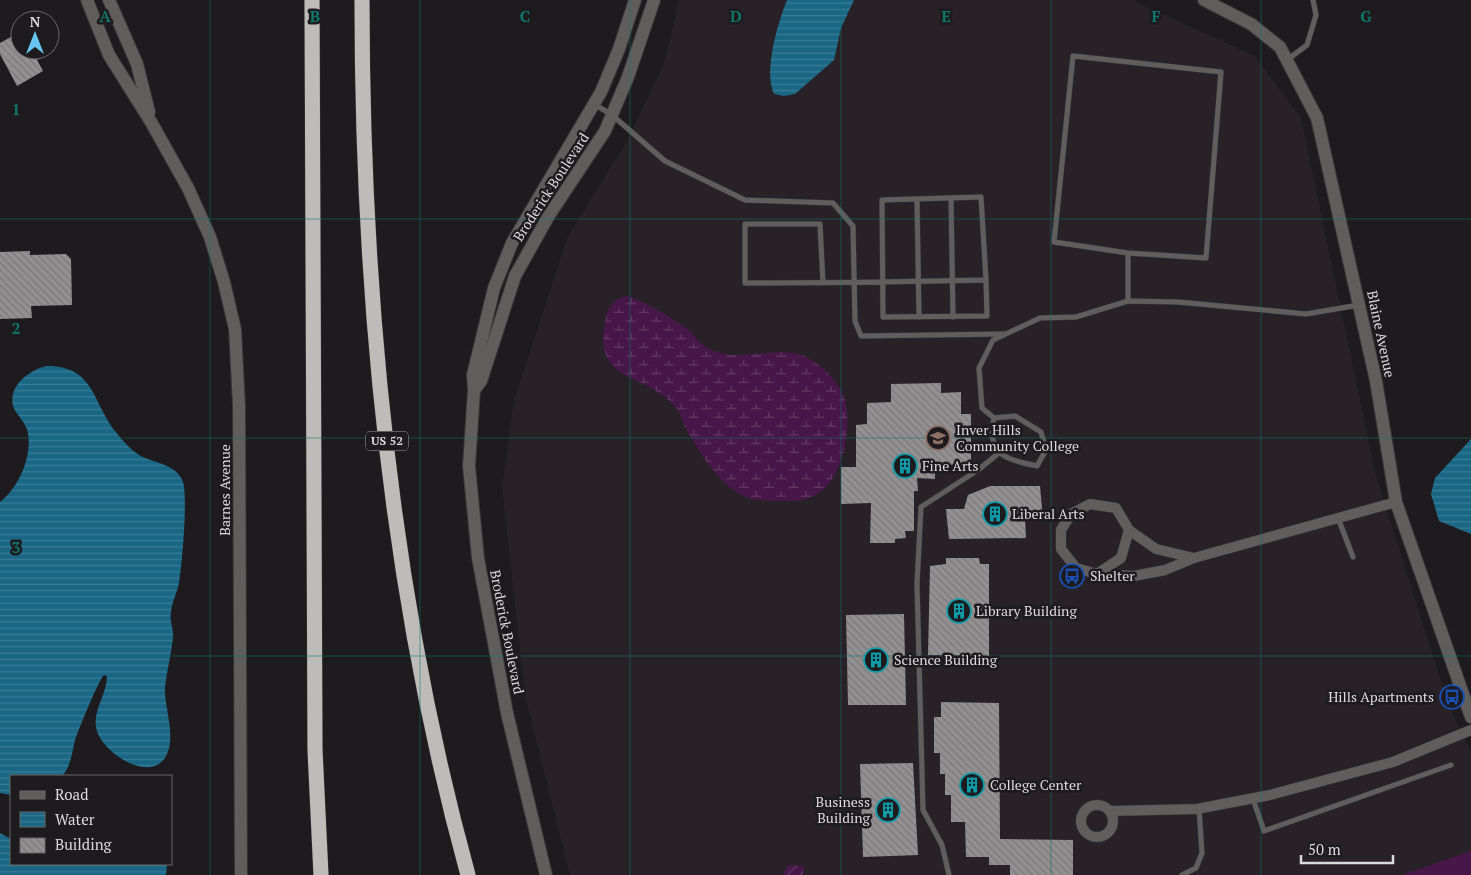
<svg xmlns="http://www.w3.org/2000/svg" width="1471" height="875" viewBox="0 0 1471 875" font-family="'PT Serif',serif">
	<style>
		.built { fill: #282128 }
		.wetland { fill: url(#wetland-marsh) }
		.garden { fill: url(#garden-furrows) }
		.pitch { fill: #481749 }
		.water { fill: url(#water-rules) }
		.building { fill: url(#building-back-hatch) }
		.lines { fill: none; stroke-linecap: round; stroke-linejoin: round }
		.service-casing { stroke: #383638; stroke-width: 6 }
		.minor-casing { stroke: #383638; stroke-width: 11 }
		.tertiary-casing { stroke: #383638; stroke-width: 14 }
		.motorway-casing { stroke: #383638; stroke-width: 16 }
		.service { stroke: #5f5e5d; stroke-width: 5 }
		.minor { stroke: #5f5e5d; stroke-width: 10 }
		.tertiary { stroke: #5f5e5d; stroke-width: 12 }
		.motorway { stroke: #bdbcb9; stroke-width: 15 }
		.grid { fill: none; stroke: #0f766e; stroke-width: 1; stroke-opacity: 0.55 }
		.labels { text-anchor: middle; stroke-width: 5; stroke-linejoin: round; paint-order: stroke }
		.shield { fill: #1d1b1d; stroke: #a3a1a3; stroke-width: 1 }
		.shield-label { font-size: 12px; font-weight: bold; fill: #dcdbdc }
		.street-label { font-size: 14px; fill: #dcdbdc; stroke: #1d1b1d }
		.poi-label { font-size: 14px; fill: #dcdbdc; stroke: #1d1b1d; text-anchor: start }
		.grid-label { font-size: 16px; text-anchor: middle; font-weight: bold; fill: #0f766e; stroke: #1d1b1d; stroke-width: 5; stroke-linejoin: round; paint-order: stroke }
	</style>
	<defs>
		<pattern id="wetland-marsh" width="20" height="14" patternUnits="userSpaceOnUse" patternTransform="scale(1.25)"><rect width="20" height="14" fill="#481749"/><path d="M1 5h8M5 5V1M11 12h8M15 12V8" fill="none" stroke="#623863"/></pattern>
		<pattern id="garden-furrows" width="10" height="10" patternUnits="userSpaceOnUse" patternTransform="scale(1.25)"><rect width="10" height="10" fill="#481749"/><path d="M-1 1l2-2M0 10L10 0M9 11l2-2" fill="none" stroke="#623863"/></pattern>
		<pattern id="water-rules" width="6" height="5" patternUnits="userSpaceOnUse" patternTransform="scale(1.25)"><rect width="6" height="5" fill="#1a6785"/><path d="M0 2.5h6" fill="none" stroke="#3b7c96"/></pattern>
		<pattern id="building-back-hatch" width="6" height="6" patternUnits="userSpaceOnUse" patternTransform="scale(1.25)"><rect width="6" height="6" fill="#939092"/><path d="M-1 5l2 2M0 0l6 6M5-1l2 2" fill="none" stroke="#7b797a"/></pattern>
	</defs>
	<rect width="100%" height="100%" fill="#1d1b1d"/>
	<!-- built -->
	<path class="built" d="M679,0H1132L1255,56L1301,118L1376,476L1448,703L1471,753V875H570L525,695L502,487L514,400L568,236L625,144L664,64Z"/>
	<!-- wetland -->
	<path class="wetland" d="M626,296C641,299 672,318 686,328C695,335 700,345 711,350C744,364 782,342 810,359C824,367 837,380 843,395C854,421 844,479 817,494C804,502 792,501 777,501C762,500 751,501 738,493C714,477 700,453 686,429C683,423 681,414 677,409C648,371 592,384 605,323C607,309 611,301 626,296Z"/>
	<!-- garden -->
	<path class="garden" d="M788,865L804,866L803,875H783Z"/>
	<!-- pitch -->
	<path class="pitch" d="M1471,851V875H1402Z"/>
	<!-- water -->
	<g class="water">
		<path d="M787,0H854L841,28L834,60L795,94L784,96L774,94C763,72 778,22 787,0Z"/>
		<path d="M47,366C94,366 92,401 115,431C122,440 130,449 139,455C153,463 177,464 183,482C188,498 182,564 179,583C177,593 172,602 171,612C169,621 174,629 173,638C171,655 167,670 165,687C164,708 176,734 167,754C152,787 99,751 96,727C93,710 107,694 107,676L104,675C98,681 79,729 75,740C72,752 71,767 62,776H11V795L0,793V502C19,487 32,457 28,433C26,422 16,415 13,406C8,385 31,369 47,366Z"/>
		<path d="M1471,439V534L1439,521L1431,494L1435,478Z"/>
		<path d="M0,833L11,839V864H167L166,875H0Z"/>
	</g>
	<!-- building -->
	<g class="building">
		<path d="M20,32V50H55L37,60L43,71L17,86L0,54V43Z"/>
		<path d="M30,251V255L66,254L71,259L72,305L31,306L32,318L0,319V252Z"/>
		<path d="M941,383V393L961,392V414H971V464L942,465V471H935V479L917,478L918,491H914V531H905L906,538L895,539V543H870L871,503L841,504V467H856V425L867,424V403L891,402V384Z"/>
		<path d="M990,486H1040L1043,519H1025L1026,538L949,539L946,509H964L968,495Z"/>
		<path d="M946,558H979L980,564H989V656L928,655L930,566L946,564Z"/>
		<path d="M904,614L906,705H848L846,615Z"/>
		<path d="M941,702L999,703L1000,839L1073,840V875H1010V865H989V857H966L965,822H951V795H945V774H940V753H934V717H941Z"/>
		<path d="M913,763L918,855L863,857L860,764Z"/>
	</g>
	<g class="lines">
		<!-- service casing -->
		<g class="service-casing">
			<g id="service">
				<path d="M1287,60L1307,45L1316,15L1313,0"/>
				<path d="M594,104L612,115L665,161L745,200L833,203L853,226L855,321L861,336L1004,334"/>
				<path d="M951,198L953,317"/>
				<path d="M917,199L919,317"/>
				<path d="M1128,253L1054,242L1073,56L1221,72L1206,258L1128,253V301"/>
				<path d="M823,283L820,224H745V283C825,283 905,282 986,280L981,197L882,200L883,317L987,316L986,280"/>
				<path d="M994,418C986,455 1005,459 1037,466L1046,450L1041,432L1015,416L994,418L982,408L979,368L993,340L1040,318L1076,317L1128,301L1178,302L1306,314L1359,305"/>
				<path d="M1338,518L1353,557"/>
				<path d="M1253,799L1264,831L1451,765"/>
				<path d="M949,875L942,845L923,810L917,584L921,507L978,470L999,453"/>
				<path d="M1182,875L1196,868L1202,853L1199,809"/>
			</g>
		</g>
		<!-- minor casing -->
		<g class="minor-casing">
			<g id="minor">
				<path d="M1194,558L1156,549L1129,530L1116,508L1090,504L1071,514L1061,530V549L1076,568L1097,574L1134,576L1165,570L1194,558L1396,502"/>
				<path d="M1097,574L1121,558L1129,530"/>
				<circle cx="1097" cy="821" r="16"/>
				<path d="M1110,811L1197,809L1270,795L1393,762L1471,730"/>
			</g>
		</g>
		<!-- tertiary casing -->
		<g class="tertiary-casing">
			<g id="tertiary">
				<path d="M87,0L109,55L151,122L188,188L210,237L224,282L235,329L239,406L241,875"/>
				<path d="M109,0L137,64L149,112"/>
				<path d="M1204,0L1251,24L1280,47L1317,118L1376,381L1396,502L1471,717"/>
				<path d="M474,390L481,381L515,276L548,217L605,131L628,77L654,0"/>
				<path d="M546,875L507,713L478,558L469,466L474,390L473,375L494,288L512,243L601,92L619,49L635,0"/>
			</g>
		</g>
		<!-- motorway casing -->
		<g class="motorway-casing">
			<g id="motorway">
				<path d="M312,0L315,750L321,875"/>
				<path d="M362,0C362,292 390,592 468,875"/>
			</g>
		</g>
		<!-- service -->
		<use href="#service" class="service"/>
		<!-- minor -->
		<use href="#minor" class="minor"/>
		<!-- tertiary -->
		<use href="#tertiary" class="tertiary"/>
		<!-- motorway -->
		<use href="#motorway" class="motorway"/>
	</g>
	<!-- grid -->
	<path class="grid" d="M210,0V875M420,0V875M630,0V875M841,0V875M1051,0V875M1261,0V875M0,219H1471M0,438H1471M0,656H1471"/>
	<!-- icons -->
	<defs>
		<g id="university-ring" transform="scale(1.25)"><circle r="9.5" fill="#1d1b1d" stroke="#8d6e63" stroke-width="1.5"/><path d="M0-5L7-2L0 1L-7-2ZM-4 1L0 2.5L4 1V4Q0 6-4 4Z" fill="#8d6e63"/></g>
		<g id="building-ring" transform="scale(1.25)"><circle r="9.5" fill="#1d1b1d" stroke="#0f9aa8" stroke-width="1.5"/><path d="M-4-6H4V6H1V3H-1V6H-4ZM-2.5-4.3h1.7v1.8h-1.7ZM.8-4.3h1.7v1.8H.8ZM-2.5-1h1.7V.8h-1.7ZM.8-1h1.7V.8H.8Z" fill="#0f9aa8"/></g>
		<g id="bus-ring" transform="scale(1.25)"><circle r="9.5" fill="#1d1b1d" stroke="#1a4fb4" stroke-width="1.5"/><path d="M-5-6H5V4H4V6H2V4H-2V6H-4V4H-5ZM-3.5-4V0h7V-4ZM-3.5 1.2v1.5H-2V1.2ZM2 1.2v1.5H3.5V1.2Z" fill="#1a4fb4"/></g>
	</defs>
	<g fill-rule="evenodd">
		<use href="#university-ring" x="938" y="438"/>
		<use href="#building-ring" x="905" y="466"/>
		<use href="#building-ring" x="995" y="514"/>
		<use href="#bus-ring" x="1072" y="576"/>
		<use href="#building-ring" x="959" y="611"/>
		<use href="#building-ring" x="876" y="660"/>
		<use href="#bus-ring" x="1452" y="697"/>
		<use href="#building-ring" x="972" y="785"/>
		<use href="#building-ring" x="888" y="810"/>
	</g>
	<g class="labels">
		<!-- shield labels -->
		<rect class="shield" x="366" y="431.5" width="42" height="19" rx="4"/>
		<g class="shield-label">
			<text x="387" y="445">US 52</text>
		</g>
		<!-- street labels -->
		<g class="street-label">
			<text transform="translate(551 187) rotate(-57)" y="5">Broderick Boulevard</text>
			<text transform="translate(1381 334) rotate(78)" y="5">Blaine Avenue</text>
			<text transform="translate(225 490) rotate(-90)" y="5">Barnes Avenue</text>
			<text transform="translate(507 632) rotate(79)" y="5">Broderick Boulevard</text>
		</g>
		<!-- poi labels -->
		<g class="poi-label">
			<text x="956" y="435">Inver Hills<tspan x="956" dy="16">Community College</tspan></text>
			<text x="922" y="471">Fine Arts</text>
			<text x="1012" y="519">Liberal Arts</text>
			<text x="1090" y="581">Shelter</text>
			<text x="976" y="616">Library Building</text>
			<text x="894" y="665">Science Building</text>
			<text x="1434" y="702" text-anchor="end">Hills Apartments</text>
			<text x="990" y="790">College Center</text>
			<text x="870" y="807" text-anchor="end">Business<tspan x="870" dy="16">Building</tspan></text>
		</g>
	</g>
	<g class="grid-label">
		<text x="105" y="22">A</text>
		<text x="315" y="22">B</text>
		<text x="525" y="22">C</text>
		<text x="736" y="22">D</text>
		<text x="946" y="22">E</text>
		<text x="1156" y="22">F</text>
		<text x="1366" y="22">G</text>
		<text x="16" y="115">1</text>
		<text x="16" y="334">2</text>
		<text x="16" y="553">3</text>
	</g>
	<!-- legend -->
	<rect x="10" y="775" width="162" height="90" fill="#1d1b1d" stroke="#696869"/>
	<rect x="20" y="791" width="25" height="8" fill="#5f5e5d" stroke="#696869"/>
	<text x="55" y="800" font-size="15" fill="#dcdbdc">Road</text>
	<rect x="20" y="812" width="25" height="15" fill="url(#water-rules)" stroke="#696869"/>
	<text x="55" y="825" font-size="15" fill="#dcdbdc">Water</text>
	<rect x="20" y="838" width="25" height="15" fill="url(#building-back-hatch)" stroke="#696869"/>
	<text x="55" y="850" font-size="15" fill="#dcdbdc">Building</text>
	<!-- north arrow -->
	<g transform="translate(35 35)"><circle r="24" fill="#1d1b1d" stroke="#696869"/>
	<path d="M0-4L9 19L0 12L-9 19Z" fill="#68c4f0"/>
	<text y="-8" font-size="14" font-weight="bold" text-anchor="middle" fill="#dcdbdc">N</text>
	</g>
	<!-- scale -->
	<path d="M1301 855v8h92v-8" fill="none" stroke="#dcdbdc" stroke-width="2.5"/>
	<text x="1308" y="855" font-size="15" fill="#dcdbdc" stroke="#1d1b1d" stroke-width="4" paint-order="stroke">50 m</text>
</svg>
